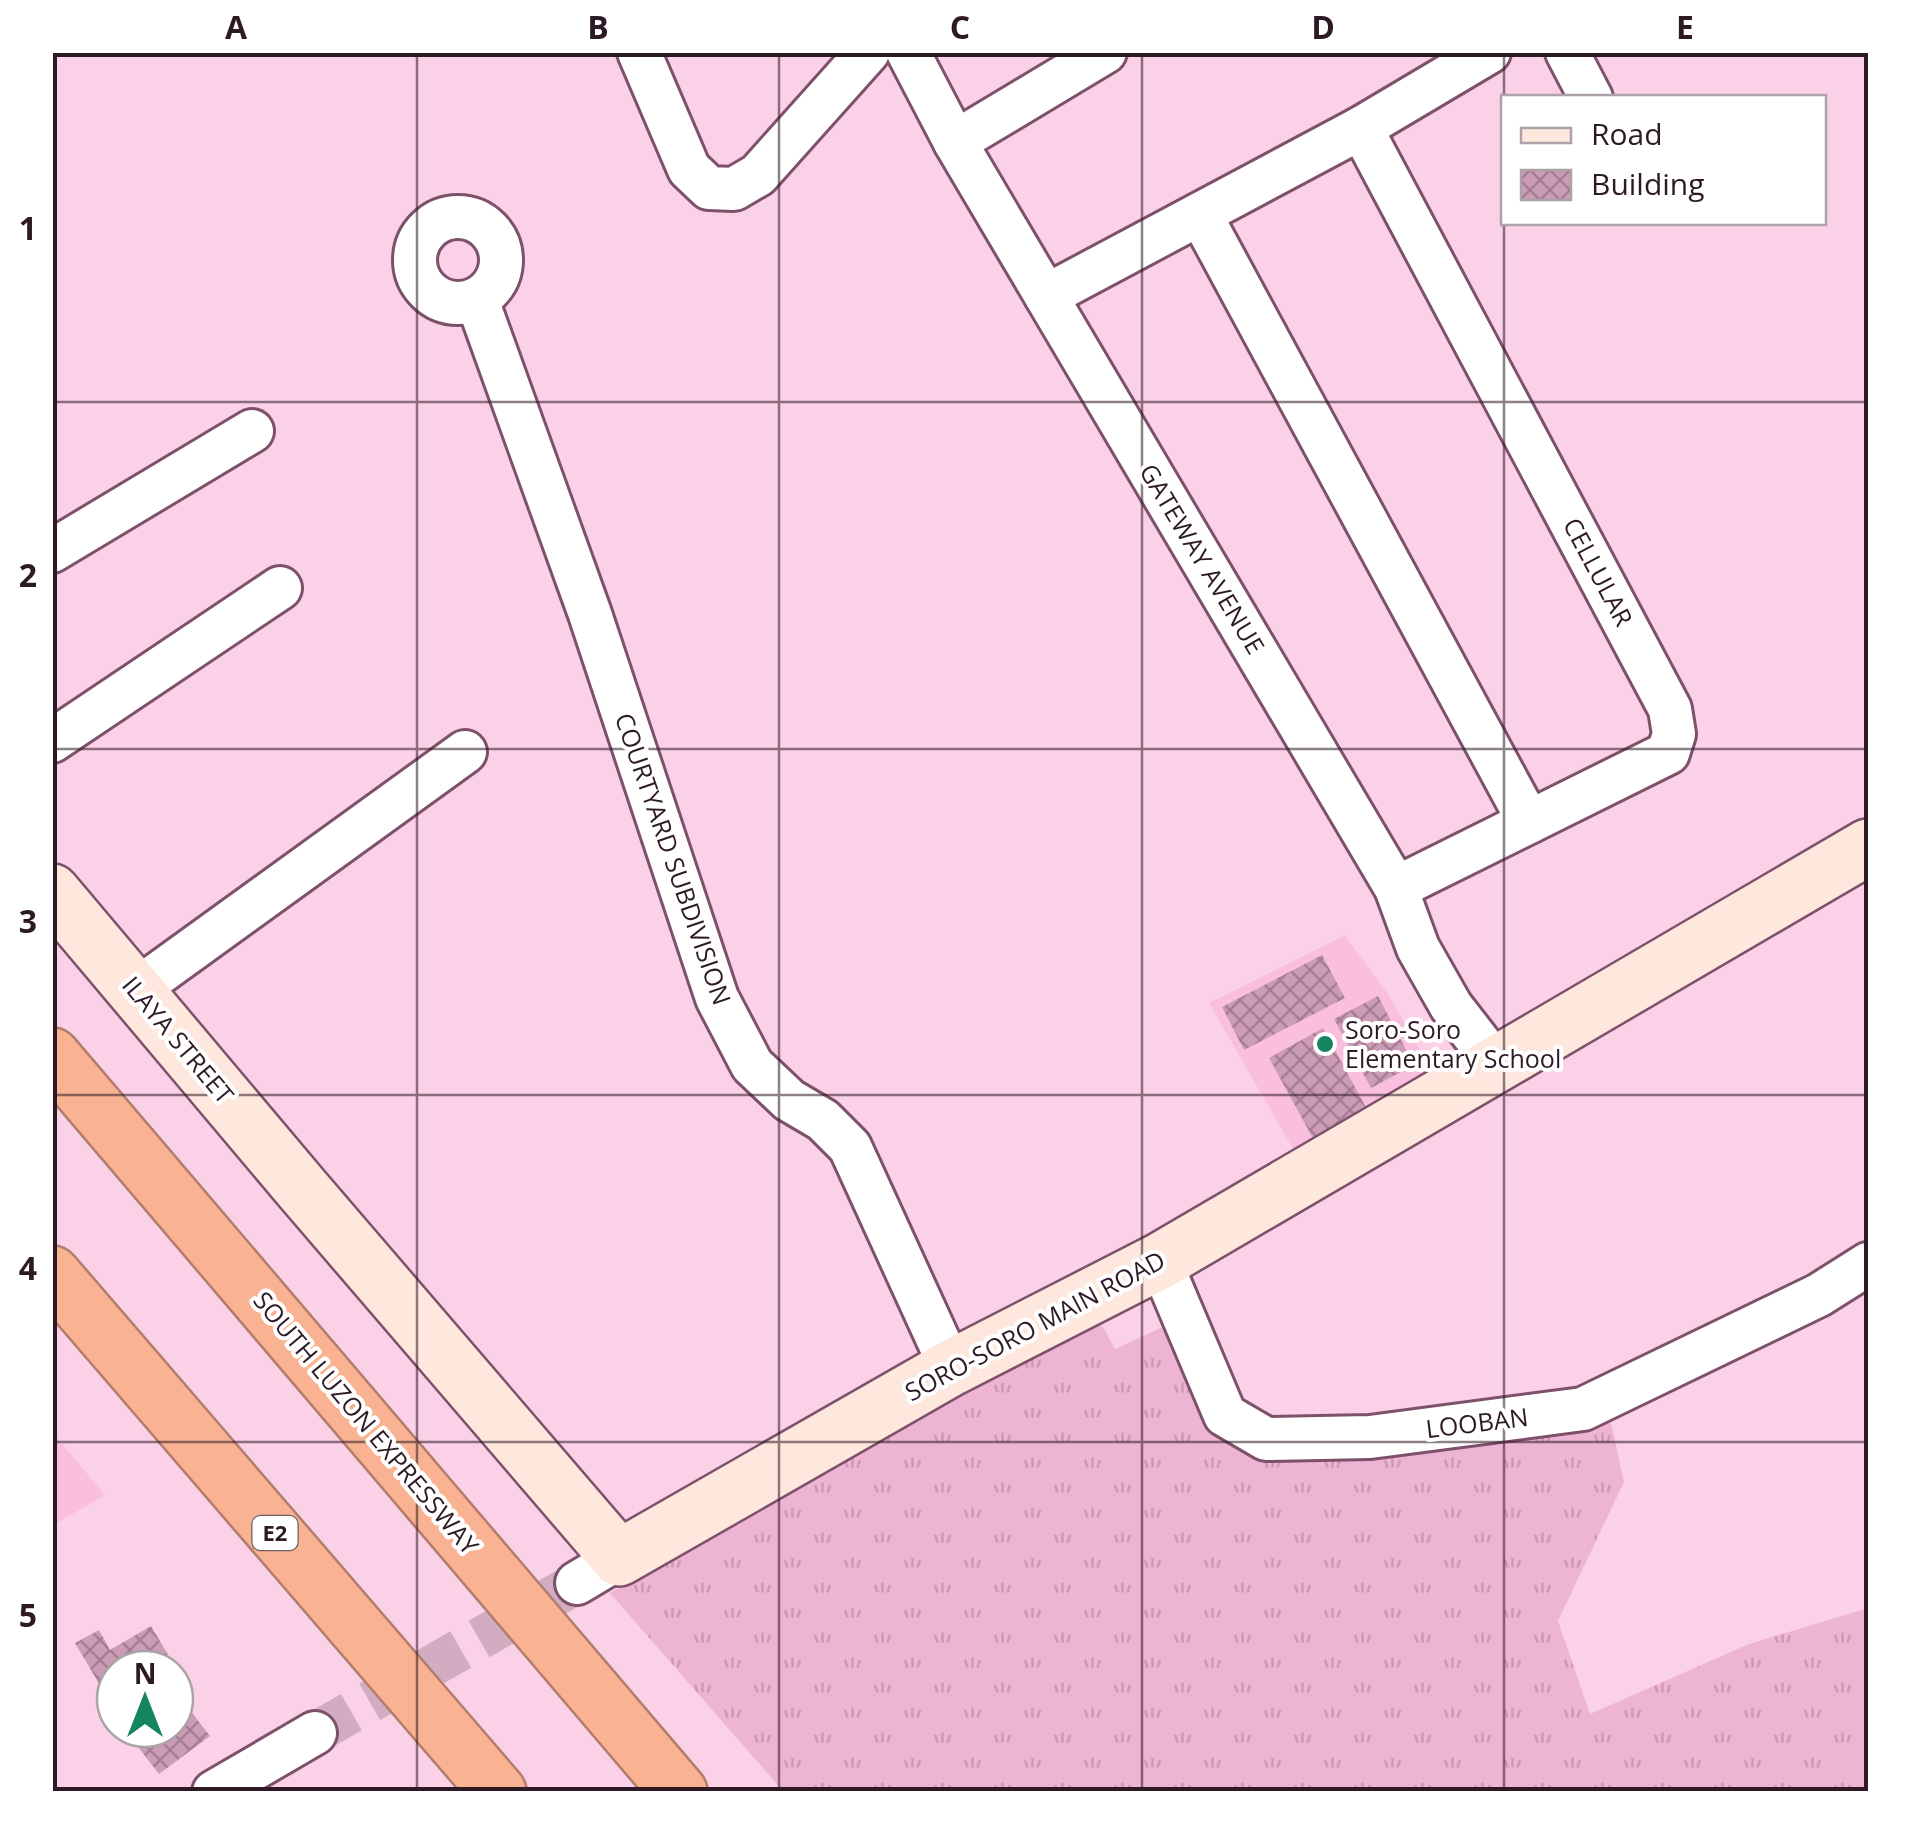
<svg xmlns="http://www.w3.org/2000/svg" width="1921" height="1844" viewBox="0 0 1921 1844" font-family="'Open Sans',sans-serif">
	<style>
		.built { fill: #fabfde }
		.grass { fill: url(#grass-tufts) }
		.building { fill: url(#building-cross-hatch) }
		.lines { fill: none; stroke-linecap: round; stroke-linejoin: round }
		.street-tunnel { stroke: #d2acc0; stroke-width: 42; stroke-dasharray: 42 21; stroke-linecap: butt }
		.street-casing { stroke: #7e516a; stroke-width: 48 }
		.secondary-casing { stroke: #7e516a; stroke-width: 60 }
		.highway-casing { stroke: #b27d6c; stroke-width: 60 }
		.street { stroke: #fff; stroke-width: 42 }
		.secondary { stroke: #fee8de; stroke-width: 55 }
		.highway { stroke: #fab392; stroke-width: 55 }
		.grid { fill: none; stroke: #2d1a25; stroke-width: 2.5; stroke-opacity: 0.55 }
		.poi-dot { fill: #158461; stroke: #fff; stroke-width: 4 }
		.labels { text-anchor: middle; stroke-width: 8; stroke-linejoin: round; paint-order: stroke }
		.shield { fill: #fff; stroke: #6c5f66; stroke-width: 2.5 }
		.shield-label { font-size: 22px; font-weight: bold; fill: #2d1a25 }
		.street-label { font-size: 25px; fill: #2d1a25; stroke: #fff }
		.poi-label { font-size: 25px; fill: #2d1a25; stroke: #fff; text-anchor: start }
		.neatline { fill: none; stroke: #2d1a25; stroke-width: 4 }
		.grid-label { font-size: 32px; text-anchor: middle; font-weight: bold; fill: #2d1a25 }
	</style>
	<defs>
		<pattern id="grass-tufts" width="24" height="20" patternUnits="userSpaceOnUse" patternTransform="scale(2.5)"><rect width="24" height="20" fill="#eeb4d3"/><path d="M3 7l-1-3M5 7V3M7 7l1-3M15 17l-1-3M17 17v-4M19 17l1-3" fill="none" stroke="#cc9ab5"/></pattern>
		<pattern id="building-cross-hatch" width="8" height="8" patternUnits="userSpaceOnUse" patternTransform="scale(2.5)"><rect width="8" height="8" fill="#cc9bb5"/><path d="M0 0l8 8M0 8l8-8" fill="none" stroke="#a67e93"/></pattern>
	</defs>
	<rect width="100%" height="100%" fill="#fbd1e7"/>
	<!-- built -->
	<g class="built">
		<path d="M1345,935L1386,991L1441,1085L1301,1163L1209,1003Z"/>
		<path d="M53,1433L105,1495L53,1525H52Z"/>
	</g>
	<!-- grass -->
	<path class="grass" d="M1092,1307L1115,1349L1176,1321L1223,1424L1610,1418L1624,1482L1558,1621L1590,1714L1749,1644L1868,1608V1791H783L610,1593Z"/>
	<!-- building -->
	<g class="building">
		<path d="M1322,955L1345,998L1244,1050L1222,1007Z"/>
		<path d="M1378,996L1414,1065L1371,1088L1334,1019Z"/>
		<path d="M1323,1028L1369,1113L1315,1142L1269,1058Z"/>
		<path d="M151,1626L174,1665L168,1669H115V1699L110,1702L75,1643L99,1630L110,1650Z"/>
		<path d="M175,1691L210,1736L159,1774L124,1729H175Z"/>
	</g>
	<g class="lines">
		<!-- street-tunnel -->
		<path class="street-tunnel" d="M315,1733L577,1583"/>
		<!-- street casing -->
		<g class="street-casing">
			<g id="street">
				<path d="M639,52L689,169L709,188L734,189L758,175L868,52"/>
				<path d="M908,52L955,142L1396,888L1418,948L1451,1006L1496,1064"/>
				<path d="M1567,52L1591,98"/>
				<path d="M1361,128L1670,709L1674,734L1668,753L1396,888"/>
				<path d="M955,142L1105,52"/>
				<path d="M1200,214L1529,822"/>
				<circle cx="458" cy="260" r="43"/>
				<path d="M1046,296L1361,128L1489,52"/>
				<path d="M477,300L590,614L717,998L752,1065L789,1100L823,1120L850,1147L951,1368"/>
				<path d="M52,551L252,431"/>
				<path d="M52,741L280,588"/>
				<path d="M136,990L465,752"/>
				<path d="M1160,1261L1225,1415L1266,1439L1370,1437L1583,1409L1819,1295L1868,1264"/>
				<path d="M577,1583L619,1558"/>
				<path d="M214,1792L315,1733"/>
			</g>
		</g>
		<!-- secondary casing -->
		<g class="secondary-casing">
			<path id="secondary" d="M52,892L303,1190L619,1558L951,1368L1160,1261L1868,847"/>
		</g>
		<!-- highway casing -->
		<g class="highway-casing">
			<g id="highway">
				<path d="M52,1056L679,1792"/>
				<path d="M52,1274L498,1792"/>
			</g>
		</g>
		<!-- street -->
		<use href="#street" class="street"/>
		<!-- secondary -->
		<use href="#secondary" class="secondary"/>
		<!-- highway -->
		<use href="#highway" class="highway"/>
	</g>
	<!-- grid -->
	<path class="grid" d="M417,52V1792M779,52V1792M1142,52V1792M1504,52V98M1504,222V1792M52,402H1868M52,749H1868M52,1095H1868M52,1442H1868"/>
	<!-- markers -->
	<circle class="poi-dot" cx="1325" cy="1044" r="10"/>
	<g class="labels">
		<!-- shield labels -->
		<rect class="shield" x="252.5" y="1516" width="45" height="34" rx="8"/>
		<g class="shield-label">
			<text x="275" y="1541">E2</text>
		</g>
		<!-- street labels -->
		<g class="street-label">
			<text transform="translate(1202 559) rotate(59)" y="9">GATEWAY AVENUE</text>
			<text transform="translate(1598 572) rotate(62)" y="9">CELLULAR</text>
			<text transform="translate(673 859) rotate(71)" y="9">COURTYARD SUBDIVISION</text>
			<text transform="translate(178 1040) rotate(50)" y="9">ILAYA STREET</text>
			<text transform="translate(1035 1326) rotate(-28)" y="9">SORO-SORO MAIN ROAD</text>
			<text transform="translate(366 1423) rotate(50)" y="9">SOUTH LUZON EXPRESSWAY</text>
			<text transform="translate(1477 1423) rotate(-7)" y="9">LOOBAN</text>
		</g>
		<!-- poi labels -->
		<g class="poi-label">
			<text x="1345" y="1039">Soro-Soro<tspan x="1345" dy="29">Elementary School</tspan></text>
		</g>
	</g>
	<!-- border -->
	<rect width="1921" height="1844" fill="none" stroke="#ffffff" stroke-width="110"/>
	<!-- legend -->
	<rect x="1501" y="95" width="325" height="130" fill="#ffffff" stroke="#aba3a8" stroke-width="2.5"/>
	<rect x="1521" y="128" width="50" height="15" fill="#fee8de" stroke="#aba3a8" stroke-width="2.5"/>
	<text x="1591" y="145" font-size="30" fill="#2d1a25">Road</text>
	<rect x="1521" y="170" width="50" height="30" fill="url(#building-cross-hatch)" stroke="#aba3a8" stroke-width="2.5"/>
	<text x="1591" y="195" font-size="30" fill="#2d1a25">Building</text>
	<!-- north arrow -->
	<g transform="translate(145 1699)"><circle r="48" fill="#ffffff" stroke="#aba3a8" stroke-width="2.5"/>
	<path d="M0-8L18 38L0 25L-18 38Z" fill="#158461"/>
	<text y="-15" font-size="28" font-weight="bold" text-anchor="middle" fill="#2d1a25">N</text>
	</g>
	<rect x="55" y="55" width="1811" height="1734" class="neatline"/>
	<g class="grid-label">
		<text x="236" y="39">A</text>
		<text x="598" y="39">B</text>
		<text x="960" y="39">C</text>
		<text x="1323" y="39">D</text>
		<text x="1685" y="39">E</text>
		<text x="28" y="240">1</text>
		<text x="28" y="587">2</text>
		<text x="28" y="933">3</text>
		<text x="28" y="1280">4</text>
		<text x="28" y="1627">5</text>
	</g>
</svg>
